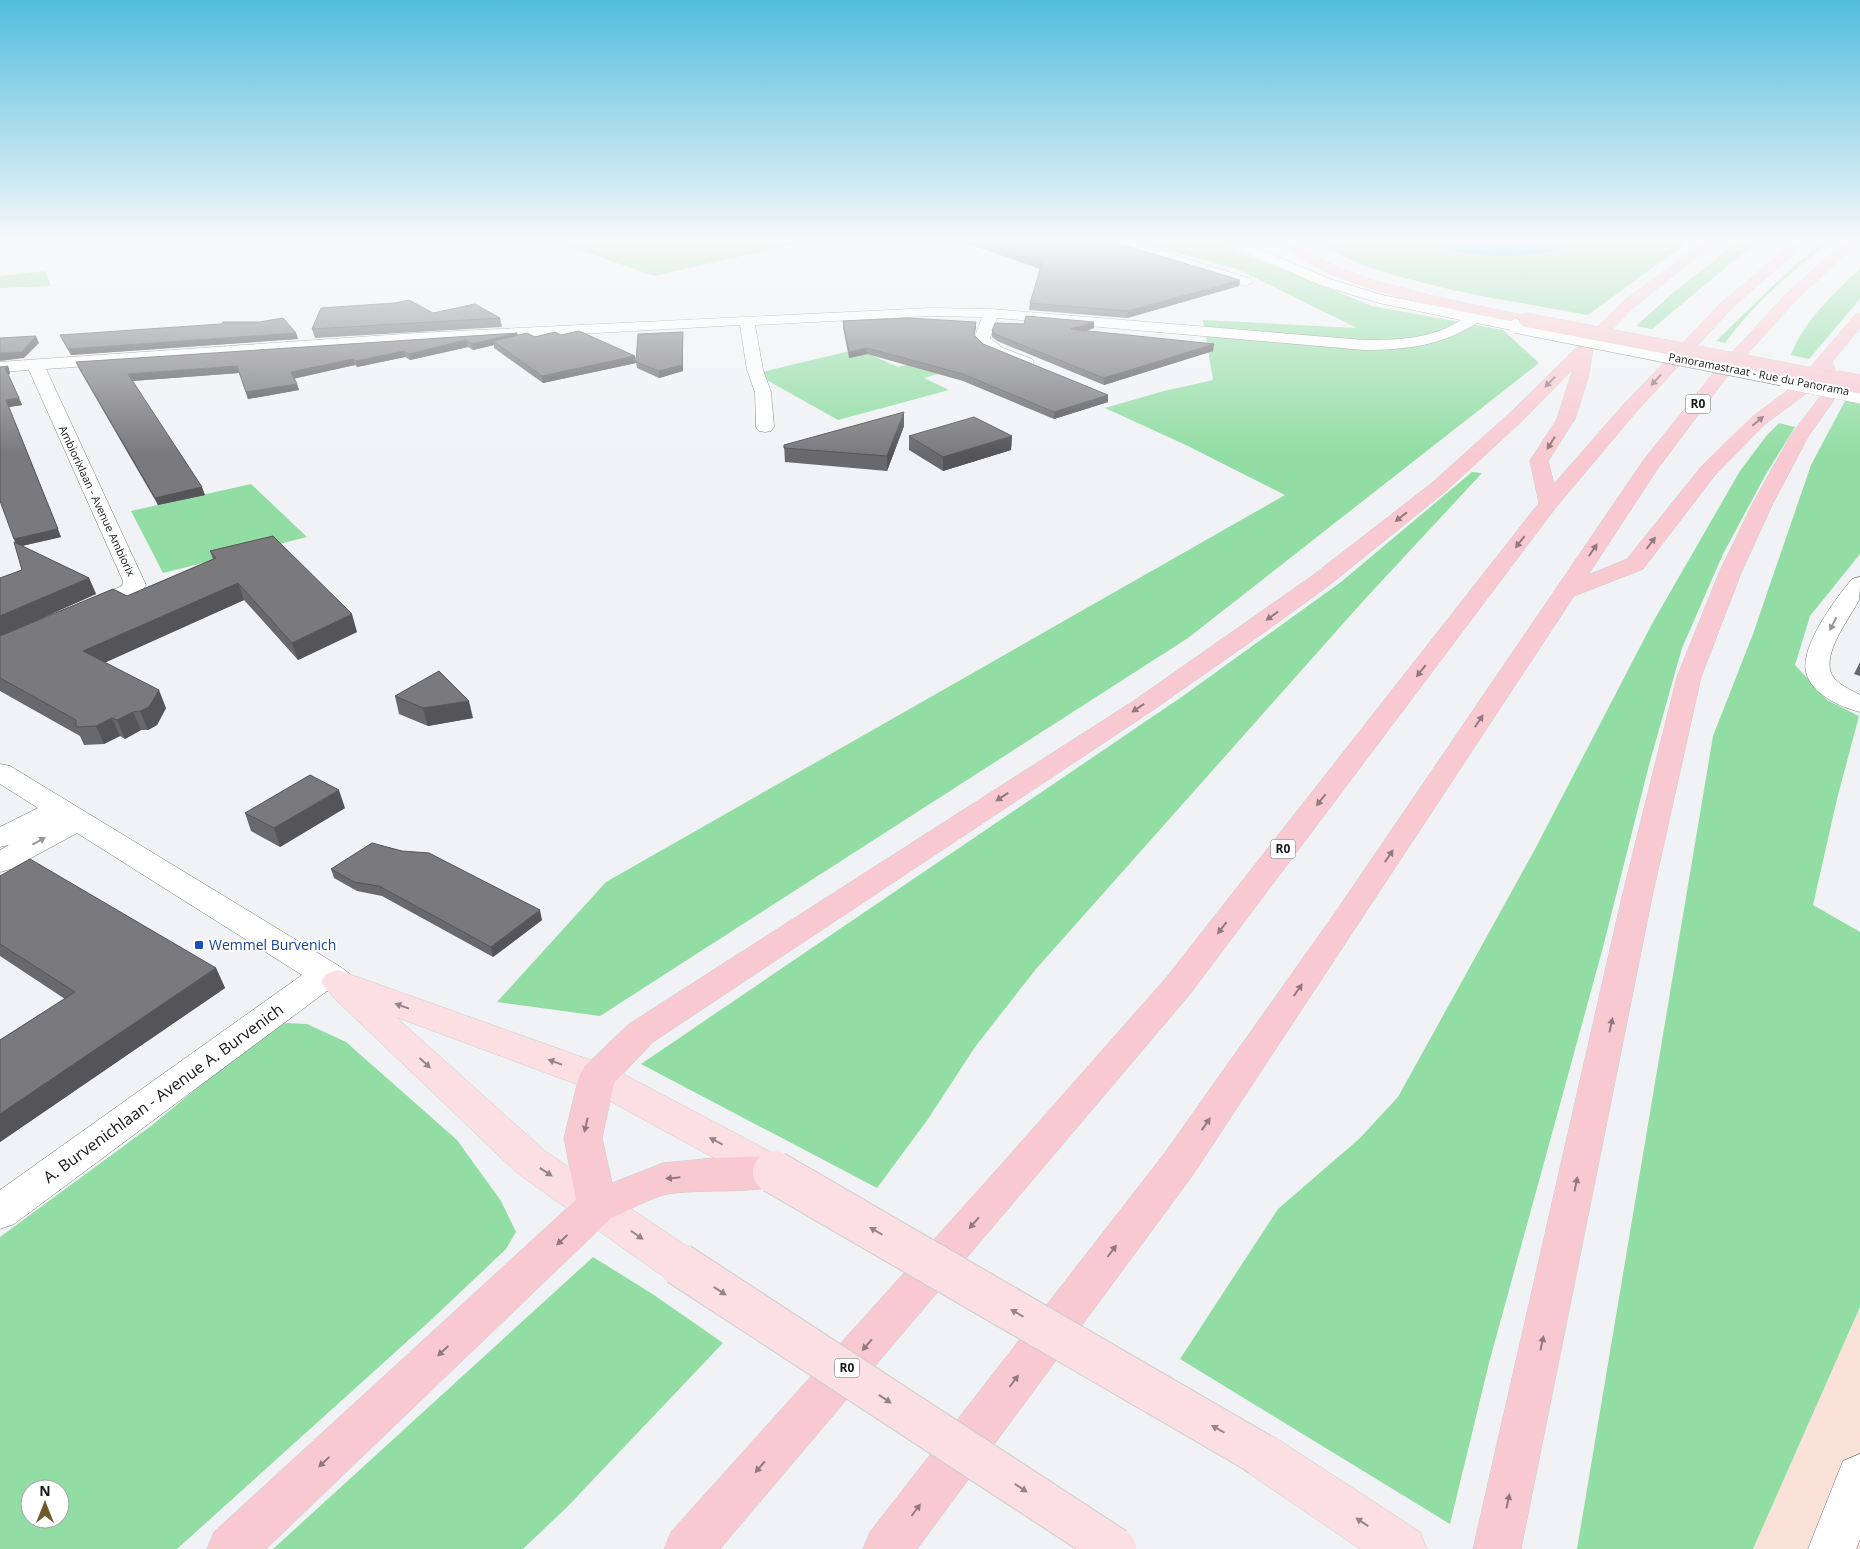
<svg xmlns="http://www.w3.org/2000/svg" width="1860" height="1549" viewBox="0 0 1860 1549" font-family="'Open Sans',sans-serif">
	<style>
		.commercial { fill: #fbe2d9 }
		.green { fill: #91dda3; fill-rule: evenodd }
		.water { fill: #11cbce }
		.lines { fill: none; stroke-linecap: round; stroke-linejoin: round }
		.stream { fill: #11cbce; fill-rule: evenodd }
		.minor-casing { stroke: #737577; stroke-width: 1 }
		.major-casing { stroke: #ccc; stroke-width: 1 }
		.highway-casing { stroke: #ccc; stroke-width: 1 }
		.minor { fill: #fff; fill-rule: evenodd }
		.major { fill: #fbdfe3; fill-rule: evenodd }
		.highway { fill: #f8c9d1; fill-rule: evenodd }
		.minor-bridge-far1-casing { stroke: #737577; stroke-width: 15; stroke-linecap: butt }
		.minor-bridge-casing { stroke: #737577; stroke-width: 19; stroke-linecap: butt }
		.major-bridge-casing { stroke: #ccc; stroke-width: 44; stroke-linecap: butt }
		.highway-bridge-far1-casing { stroke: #ccc; stroke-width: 15; stroke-linecap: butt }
		.highway-bridge-casing { stroke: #ccc; stroke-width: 19; stroke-linecap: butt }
		.minor-bridge-far1 { stroke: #fff; stroke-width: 14 }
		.minor-bridge { stroke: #fff; stroke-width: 19 }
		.major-bridge { stroke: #fbdfe3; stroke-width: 42 }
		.highway-bridge-far1 { stroke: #f8c9d1; stroke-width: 14 }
		.highway-bridge { stroke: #f8c9d1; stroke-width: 19 }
		.wall { fill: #69696b }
		.shaded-wall { fill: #555557 }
		.building { fill: #7a7a7c; stroke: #555557 }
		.oneway { fill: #92797e }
		.oneway2 { fill: #969797 }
		.oneway3 { fill: #948588 }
		.transit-dot { fill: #1a4fb4; stroke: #fff; stroke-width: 2 }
		.labels { text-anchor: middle; stroke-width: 4; stroke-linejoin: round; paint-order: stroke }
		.far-street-label { font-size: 11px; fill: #161718; stroke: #fff }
		.shield { fill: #fff; stroke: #5c5d5d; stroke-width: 1 }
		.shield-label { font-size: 12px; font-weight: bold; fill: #161718 }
		.transit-label { font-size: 14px; fill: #164399; stroke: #fff; text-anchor: start }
		.near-street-label { font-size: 16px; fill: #161718; stroke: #fff }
	</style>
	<rect width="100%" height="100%" fill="#f0f2f5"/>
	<!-- commercial -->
	<path class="commercial" d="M1860,1307V1549H1753Z"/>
	<!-- green -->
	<g class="green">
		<path d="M557,239H808L813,240L654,276L552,240Z"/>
		<path d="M1129,239H1188L1221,245L1372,306L1503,330L1539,363L1188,638L600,1016L497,1002L606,882L1285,495L1188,446L1105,408L1164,391L1213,380L1203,320L1357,328L1237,269Z"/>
		<path d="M1319,239H1692L1588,315C1529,304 1471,296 1413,280C1381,272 1343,262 1319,239Z"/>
		<path d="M1742,239H1763L1731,263L1652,329L1636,326L1675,291Z"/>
		<path d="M1826,239H1833C1795,269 1754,303 1725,343L1716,341L1787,272Z"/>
		<path d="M1860,268V299L1809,359L1791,355C1804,320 1834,294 1860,268Z"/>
		<path d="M45,271L51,286L0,288V276Z"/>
		<path d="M966,348L990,359L924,378L949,390L838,420L765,379L762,372L858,349L898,367Z"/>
		<path d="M1846,399L1860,401V554L1810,616L1795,665L1827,700L1859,716L1837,799L1813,905L1860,932V1307L1753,1549H1577L1713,736L1753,634L1811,465Z"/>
		<path d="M1779,423L1795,427L1766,474L1723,554L1682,648L1649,765L1602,951L1489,1363L1450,1524L1180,1359L1278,1209L1359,1139L1398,1097L1534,851L1653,622L1740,471L1767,435Z"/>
		<path d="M1472,472L1482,473L1365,599L1036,969L975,1047L928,1119L877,1188L641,1064L1183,696L1341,582Z"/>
		<path d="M251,484L307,537L163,573L131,511Z"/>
		<path d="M285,1023L307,1024L346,1042L457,1140L501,1201L516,1232L506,1249L432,1319L177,1549H0V1237L151,1126L251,1044ZM30,1489H60V1519H30Z"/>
		<path d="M593,1257L654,1295L723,1343L568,1506L523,1549H273Z"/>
	</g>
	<!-- water -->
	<path class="water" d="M1417,239H1592C1545,261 1463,261 1417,239Z"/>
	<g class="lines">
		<!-- stream -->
		<path class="stream" d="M1257,239H1264L1277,244L1272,245Z"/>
		<!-- minor casing -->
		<g class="minor-casing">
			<g id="minor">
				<path d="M1108,239H1125L1251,279L1253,282L1246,286L1241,285L1110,242Z"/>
				<path d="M1219,239H1235L1330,279L1382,295L1516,321L1521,323L1524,326L1521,329L1516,331L1477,323C1441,346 1405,350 1364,350L997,318L990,338L1003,348L1032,359L1034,362L1032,365L1026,367C1008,362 986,355 974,339L982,317L931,316L755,325L763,370L771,392L774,427L771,431L765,432L759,431L756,427L755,392L747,370L740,325L417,343L46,369L146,585L138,596L88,616L80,614L77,609L80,604L122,586L123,581L29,370L0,372V362L41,359L417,333L931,308L991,309L1364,340C1399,340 1431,339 1461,320L1379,303L1320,285L1221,242Z"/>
				<path d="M1860,577C1860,584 1860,594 1859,600C1850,618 1821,654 1832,675C1837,684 1851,690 1860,695V712C1840,707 1811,694 1806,672C1800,646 1836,598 1852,579Z"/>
				<path d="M0,764L10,766L339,966L350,974L355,982L350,990L338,994L327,991L14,1224L0,1229V1190L302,975L77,833L11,869L0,872V850L9,845L0,847V827L38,808L0,784Z"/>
				<path d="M1860,1454V1540L1856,1549H1808L1843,1461Z"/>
			</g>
		</g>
		<!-- major casing -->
		<g class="major-casing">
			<g id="major">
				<path d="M338,970L610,1067L788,1161L793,1172L788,1183L774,1188L760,1183L584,1087L396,1017L545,1151L694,1251L700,1264L694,1277L679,1282L664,1277L517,1173L334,998C330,992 325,989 321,982L326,974Z"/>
				<path d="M1260,1431L1276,1438L1420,1532L1427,1549H1360L1244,1470L1237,1454L1244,1438Z"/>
			</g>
		</g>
		<!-- highway casing -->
		<g class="highway-casing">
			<g id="highway">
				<path d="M1278,239H1291L1310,253L1338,267L1369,279L1433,296L1531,317L1533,320L1531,323L1526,324C1467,312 1314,287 1278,239Z"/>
				<path d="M1707,239H1720L1635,306L1593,349L1588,378L1575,419L1548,461L1554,484L1624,404L1724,300L1798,239H1811L1734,306L1636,412L1556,507L1190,994L720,1549H664L671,1532L992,1175L1166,978L1539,503L1530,461L1557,419L1573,369L1524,419L1446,491L1328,586L1266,631L1150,712L653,1042L614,1083L602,1138L612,1183L663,1163L713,1158L774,1156L788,1161L793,1172L788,1183C754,1195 705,1188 668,1194C651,1197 628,1211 611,1218L266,1549H207L214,1532L576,1200L564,1138L579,1077L584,1067L629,1024L1132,702L1312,576L1432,483L1512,411L1625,300Z"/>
				<path d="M1848,239H1860V241L1795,301L1726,378L1658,468L1588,575L1627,559L1701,467L1752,417L1795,385L1855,315L1860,314V328L1832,362L1842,389L1809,435L1773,503L1741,573L1701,677L1652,897L1521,1549H1473L1622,897L1677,677L1719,573L1753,503L1791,435L1826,389L1821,376L1807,393L1764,425L1715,475L1643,569L1574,596L1192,1176L917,1549H863L870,1532L1164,1154L1337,910L1643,461L1714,372L1785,295Z"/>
			</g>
		</g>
		<!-- minor -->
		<use href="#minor" class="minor"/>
		<!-- major -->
		<use href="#major" class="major"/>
		<!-- highway -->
		<use href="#highway" class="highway"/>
		<!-- minor-bridge-far1 casing -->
		<g class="minor-bridge-far1-casing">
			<path id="minor-bridge-far1" d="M1516,326L1794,381"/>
		</g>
		<!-- minor-bridge casing -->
		<g class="minor-bridge-casing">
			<path id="minor-bridge" d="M1788,380L1860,394"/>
		</g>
		<!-- major-bridge casing -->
		<g class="major-bridge-casing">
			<g id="major-bridge">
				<path d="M774,1172L1260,1454"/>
				<path d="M679,1264L1115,1549"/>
			</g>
		</g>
		<!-- highway-bridge-far1 casing -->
		<g class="highway-bridge-far1-casing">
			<path id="highway-bridge-far1" d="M1526,320L1844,381"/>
		</g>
		<!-- highway-bridge casing -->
		<g class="highway-bridge-casing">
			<path id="highway-bridge" d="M1838,380L1860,384"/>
		</g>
		<!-- minor-bridge-far1 -->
		<use href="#minor-bridge-far1" class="minor-bridge-far1"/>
		<!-- minor-bridge -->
		<use href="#minor-bridge" class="minor-bridge"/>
		<!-- major-bridge -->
		<use href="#major-bridge" class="major-bridge"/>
		<!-- highway-bridge-far1 -->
		<use href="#highway-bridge-far1" class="highway-bridge-far1"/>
		<!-- highway-bridge -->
		<use href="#highway-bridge" class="highway-bridge"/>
	</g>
	<!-- wall -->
	<g class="wall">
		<path d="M954,239H1104L1240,280L1239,286L1127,318L1029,310L1030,303L1040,269Z"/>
		<path d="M433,313L500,318L502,327L315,338L312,329Z"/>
		<path d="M843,321L976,322V328L974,335L983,344L1108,395V402L1054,419L963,381L867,354L849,358L843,328Z"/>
		<path d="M1094,322V328L1086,331L1213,351L1104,385L997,341L992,337V331L1024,324Z"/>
		<path d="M296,333L298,339L71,355L63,341L60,335Z"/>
		<path d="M517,333L518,335L535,337L561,335L635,356L636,363L543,383L494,348V345L473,350L468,347L410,360L405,357L357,367L355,365L294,378L299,390L248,399L239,373L133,381L205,495L158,505L79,369L76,362Z"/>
		<path d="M683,338V371L659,378L637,368L636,362Z"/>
		<path d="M8,366L10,373L9,375L22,405L9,407L61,537L22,546L89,578L96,594L40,619L127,596L213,559L210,551L357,632L298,660L244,600L105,662L166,708L157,725L148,730H141L125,739L120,736L104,744L84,745L80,736L0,691V578L22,570L15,543Z"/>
		<path d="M904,412V426L887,471L785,462L784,445Z"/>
		<path d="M909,436H1012L1011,450L943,471L909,450Z"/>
		<path d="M1860,662V676L1854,674Z"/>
		<path d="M395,696L473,718L428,726L399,714Z"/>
		<path d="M345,808L280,847L251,831L245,813Z"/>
		<path d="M331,869L542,920L493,957L382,896L357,891L334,878Z"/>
		<path d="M0,876L216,968L225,988L0,1142V1040L65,999L0,956Z"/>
	</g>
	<!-- shaded-wall -->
	<g class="shaded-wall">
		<path d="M1240,280L1239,286L1127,318L1128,311Z"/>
		<path d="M976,322V328L973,340V334Z"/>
		<path d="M1094,322V328L1070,335V329Z"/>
		<path d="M683,332V371L659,378V371Z"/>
		<path d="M296,333L298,339L71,355L68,349Z"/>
		<path d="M517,333L519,339L493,341L494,345L473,350L472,344Z"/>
		<path d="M36,336L39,343L24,358L0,361V353Z"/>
		<path d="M466,340L468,347L410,360L409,354Z"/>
		<path d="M1214,344L1213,351L1104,385V378Z"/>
		<path d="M867,348V354L849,358V352Z"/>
		<path d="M404,351L405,357L357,367L356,361Z"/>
		<path d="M635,356L636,363L543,383L542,376Z"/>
		<path d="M353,359L355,365L293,379L291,372Z"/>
		<path d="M8,366L10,373L8,375L5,368Z"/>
		<path d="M237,366L239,373L131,381L128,374Z"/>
		<path d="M297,384L299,390L248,399L246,392Z"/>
		<path d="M1108,395V402L1054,419V412Z"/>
		<path d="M19,398L22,405L9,407L61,537L17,547L14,539L6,400Z"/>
		<path d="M904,412V426L887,471V456Z"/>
		<path d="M1012,436L1011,450L943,471V457Z"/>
		<path d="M202,487L205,495L158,505L155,498Z"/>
		<path d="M89,578L96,594L0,637V616Z"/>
		<path d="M238,583L244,600L91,669L83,651Z"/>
		<path d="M352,614L357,632L298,660L292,643Z"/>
		<path d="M159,690L166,708L157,725L148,730L140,711Z"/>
		<path d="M469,701L473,718L428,726L423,708Z"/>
		<path d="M133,712L141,730L125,739L117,720Z"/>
		<path d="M112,718L120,736L104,744L96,726Z"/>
		<path d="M339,790L345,808L280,847L274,828Z"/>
		<path d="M540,910L542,920L493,957L491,947Z"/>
		<path d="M216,968L225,988L0,1142V1114Z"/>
	</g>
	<!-- building -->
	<g class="building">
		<path d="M972,239H1104L1240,280L1128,311L1030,303L1042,263Z"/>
		<path d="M409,300L433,313L475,304L500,318L312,329L321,308L395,303Z"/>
		<path d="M1026,316L1094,322L1070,329L1214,344L1104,378L997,335L992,331L995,323L1024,324Z"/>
		<path d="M283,318L296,333L68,349L60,335L221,324L223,322H259Z"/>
		<path d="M908,318L976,322L973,334L983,344L1108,395L1054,412L963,374L867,348L849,352L843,321Z"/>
		<path d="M579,331L635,356L542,376L493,341L527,333L535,337L555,332L561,335Z"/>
		<path d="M683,332L682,365L659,371L636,362L638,334Z"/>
		<path d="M517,333L472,344L466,340L409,354L404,351L356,361L353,359L291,372L297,384L246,392L237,366L128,374L202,487L155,498L76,362Z"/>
		<path d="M36,336L22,352L0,353V338Z"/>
		<path d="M8,366L5,368L19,398L6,400L58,529L14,539L0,501V367Z"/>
		<path d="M904,412L887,456L784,448V445Z"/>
		<path d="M974,417L1012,436L943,457L909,436Z"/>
		<path d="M273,536L352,614L292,643L238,583L83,651L159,690L149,707L140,711L133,712L117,720L112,718L96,726L76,727V720L0,678V636L113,589L127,596L216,558L210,551Z"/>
		<path d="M14,542L89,578L0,616V578L22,570Z"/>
		<path d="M439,671L469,701L423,708L395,696Z"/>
		<path d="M310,775L339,790L274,828L245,813Z"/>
		<path d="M372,843L402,851L429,853L540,910L491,947L379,886L354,882L331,869Z"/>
		<path d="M30,859L216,968L0,1114V1040L75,992L0,944V876Z"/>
	</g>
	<!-- one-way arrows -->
	<defs><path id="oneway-solid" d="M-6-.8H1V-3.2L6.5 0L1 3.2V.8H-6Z" transform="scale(1.25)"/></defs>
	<g class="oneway">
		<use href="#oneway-solid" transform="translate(1656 380) rotate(133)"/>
		<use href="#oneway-solid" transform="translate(1550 382) rotate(134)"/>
		<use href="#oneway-solid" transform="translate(1758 421) rotate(-40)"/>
		<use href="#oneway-solid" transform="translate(1551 443) rotate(122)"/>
		<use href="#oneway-solid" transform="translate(1401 517) rotate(142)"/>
		<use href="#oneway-solid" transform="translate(1520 542) rotate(128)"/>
		<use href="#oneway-solid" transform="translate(1651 543) rotate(-53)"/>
		<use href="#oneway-solid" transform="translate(1593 550) rotate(-56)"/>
		<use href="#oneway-solid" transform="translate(1272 616) rotate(144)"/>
		<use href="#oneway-solid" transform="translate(1421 671) rotate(128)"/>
		<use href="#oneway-solid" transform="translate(1138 708) rotate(146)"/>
		<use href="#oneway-solid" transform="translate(1479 721) rotate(-56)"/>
		<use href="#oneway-solid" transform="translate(1002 797) rotate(147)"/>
		<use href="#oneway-solid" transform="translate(1321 800) rotate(128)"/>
		<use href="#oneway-solid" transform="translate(1389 856) rotate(-56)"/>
		<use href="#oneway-solid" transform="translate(1222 928) rotate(128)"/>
		<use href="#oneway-solid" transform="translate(1298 990) rotate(-55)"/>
		<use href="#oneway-solid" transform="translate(1611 1025) rotate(-78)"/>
		<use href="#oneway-solid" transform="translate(1206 1124) rotate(-55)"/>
		<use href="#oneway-solid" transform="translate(586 1125) rotate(103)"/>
		<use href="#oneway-solid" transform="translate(673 1178) rotate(174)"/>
		<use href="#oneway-solid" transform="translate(1576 1184) rotate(-78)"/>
		<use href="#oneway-solid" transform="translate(974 1223) rotate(131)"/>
		<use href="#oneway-solid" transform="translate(562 1240) rotate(137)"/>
		<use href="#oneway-solid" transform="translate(1112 1251) rotate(-53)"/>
		<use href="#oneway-solid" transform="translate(1542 1343) rotate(-78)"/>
		<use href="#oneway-solid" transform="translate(867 1345) rotate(131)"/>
		<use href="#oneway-solid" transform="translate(443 1351) rotate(137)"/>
		<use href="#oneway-solid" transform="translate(1014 1381) rotate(-53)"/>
		<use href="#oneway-solid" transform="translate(324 1462) rotate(137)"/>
		<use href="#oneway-solid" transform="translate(760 1467) rotate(131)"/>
		<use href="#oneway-solid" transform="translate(1508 1501) rotate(-78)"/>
		<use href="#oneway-solid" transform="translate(916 1510) rotate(-53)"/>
	</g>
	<g class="oneway2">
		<use href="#oneway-solid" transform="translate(1833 624) rotate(117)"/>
		<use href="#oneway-solid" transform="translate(39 841) rotate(-29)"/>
	</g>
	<g class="oneway3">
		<use href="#oneway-solid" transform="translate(402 1006) rotate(-160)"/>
		<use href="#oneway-solid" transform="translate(555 1062) rotate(-160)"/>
		<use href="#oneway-solid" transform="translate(425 1063) rotate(43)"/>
		<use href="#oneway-solid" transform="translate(716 1141) rotate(-152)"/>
		<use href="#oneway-solid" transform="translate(546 1172) rotate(34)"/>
		<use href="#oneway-solid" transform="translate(876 1231) rotate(-150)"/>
		<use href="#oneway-solid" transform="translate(637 1235) rotate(35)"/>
		<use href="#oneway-solid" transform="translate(720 1291) rotate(33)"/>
		<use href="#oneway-solid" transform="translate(1017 1313) rotate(-150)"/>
		<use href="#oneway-solid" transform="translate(885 1399) rotate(33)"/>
		<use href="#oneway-solid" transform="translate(1218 1429) rotate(-150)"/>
		<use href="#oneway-solid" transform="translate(1021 1488) rotate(33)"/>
		<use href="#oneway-solid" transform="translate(1362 1522) rotate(-146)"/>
	</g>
	<!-- sky -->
	<linearGradient id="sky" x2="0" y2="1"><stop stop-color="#52bdde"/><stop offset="0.53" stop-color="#f8f9fa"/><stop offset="1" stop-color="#f8f9fa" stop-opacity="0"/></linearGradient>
	<rect width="1860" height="455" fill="url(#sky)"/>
	<!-- markers -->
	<rect class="transit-dot" x="194" y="940" width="10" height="10" rx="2.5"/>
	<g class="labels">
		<!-- far-street labels -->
		<g class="far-street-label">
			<text transform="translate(1759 374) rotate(11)" y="4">Panoramastraat - Rue du Panorama</text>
			<text transform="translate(97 501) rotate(65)" y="4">Ambiorixlaan - Avenue Ambiorix</text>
		</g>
		<!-- shield labels -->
		<g class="shield">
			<rect x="1685.5" y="394.5" width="25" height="19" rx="4"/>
			<rect x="1270.5" y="839.5" width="25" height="19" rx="4"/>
			<rect x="834.5" y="1358.5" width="25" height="19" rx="4"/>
		</g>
		<g class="shield-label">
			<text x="1698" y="408">R0</text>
			<text x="1283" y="853">R0</text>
			<text x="847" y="1372">R0</text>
		</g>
		<!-- transit labels -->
		<g class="transit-label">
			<text x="209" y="950">Wemmel Burvenich</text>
		</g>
		<!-- near-street labels -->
		<g class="near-street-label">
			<text transform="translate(163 1093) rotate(-36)" y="6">A. Burvenichlaan - Avenue A. Burvenich</text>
		</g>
	</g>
	<!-- north arrow -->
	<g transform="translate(45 1504)"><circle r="24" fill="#ffffff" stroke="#a2a2a3"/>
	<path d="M0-4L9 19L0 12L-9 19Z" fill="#715929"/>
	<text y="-8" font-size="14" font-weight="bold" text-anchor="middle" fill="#161718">N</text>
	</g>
</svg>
